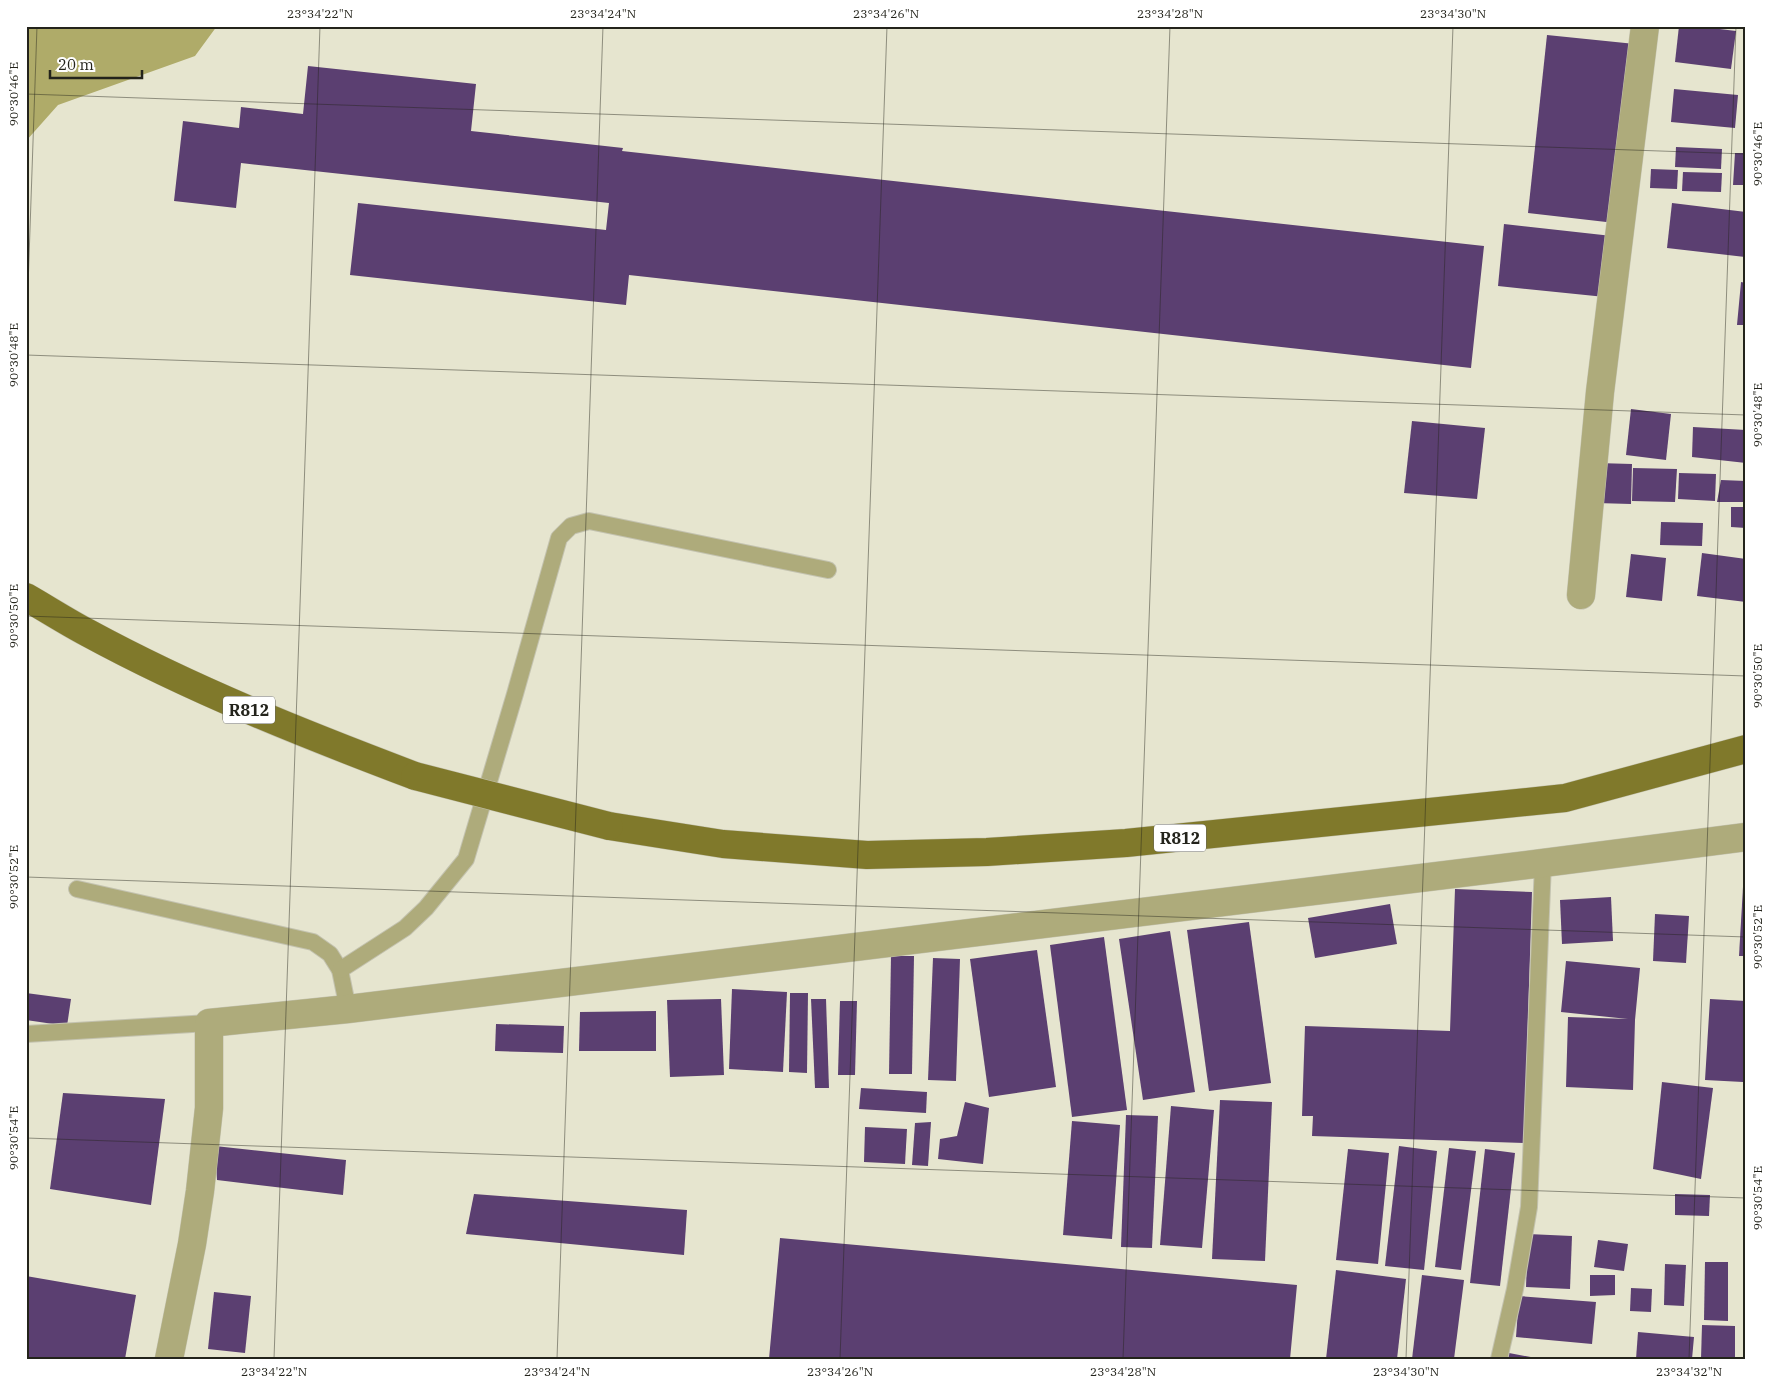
<svg xmlns="http://www.w3.org/2000/svg" width="1772" height="1385" viewBox="0 0 1772 1385" font-family="'IBM Plex Serif',serif">
	<style>
		.water { fill: #afab69 }
		.building { fill: #5b3f71 }
		.lines { fill: none; stroke-linecap: round; stroke-linejoin: round }
		.lane-casing { stroke: #c3c2af; stroke-width: 18 }
		.street-casing { stroke: #c3c2af; stroke-width: 29 }
		.primary-casing { stroke: #c3c2af; stroke-width: 29 }
		.lane { stroke: #aeab7b; stroke-width: 16 }
		.street { stroke: #aeab7b; stroke-width: 28 }
		.primary { stroke: #80792b; stroke-width: 28 }
		.primary-bridge-casing { stroke: #c3c2af; stroke-width: 29; stroke-linecap: butt }
		.primary-bridge { stroke: #80792b; stroke-width: 28 }
		.ticks { fill: none; stroke: #23231b; stroke-width: 1; stroke-opacity: 0.45 }
		.labels { text-anchor: middle; stroke-width: 5; stroke-linejoin: round; paint-order: stroke }
		.shield { fill: #fff; stroke: #65655f; stroke-width: 1 }
		.shield-label { font-size: 16px; font-weight: bold; fill: #23231b }
		.neatline { fill: none; stroke: #23231b; stroke-width: 2 }
		.ticks-label { font-size: 12px; text-anchor: middle; fill: #23231b }
	</style>
	<rect width="100%" height="100%" fill="#e6e5cf"/>
	<!-- water -->
	<path class="water" d="M26,26H217L195,56L58,105L26,141Z"/>
	<!-- building -->
	<g class="building">
		<path d="M1679,26H1695L1736,31L1731,69L1675,62Z"/>
		<path d="M1547,35L1635,44L1615,223L1528,213Z"/>
		<path d="M308,66L476,84L471,131L623,148L622,151L1484,246L1471,368L629,275L626,305L350,275L358,203L606,230L609,203L241,163L236,208L174,201L183,121L239,128L241,107L303,114Z"/>
		<path d="M1674,89L1738,95L1735,128L1671,122Z"/>
		<path d="M1676,147L1722,149L1721,169L1675,167Z"/>
		<path d="M1735,153H1746V185H1733Z"/>
		<path d="M1651,169L1678,170L1677,189L1650,188Z"/>
		<path d="M1683,172L1722,173L1721,192L1682,191Z"/>
		<path d="M1672,203L1746,212L1745,257L1667,248Z"/>
		<path d="M1504,224L1612,236L1605,297L1498,286Z"/>
		<path d="M1741,282L1746,283V325H1737Z"/>
		<path d="M1631,409L1671,414L1666,460L1626,455Z"/>
		<path d="M1412,421L1485,428L1477,499L1404,493Z"/>
		<path d="M1693,427L1746,430V463L1692,457Z"/>
		<path d="M1597,463L1632,464L1631,504L1596,503Z"/>
		<path d="M1633,468L1677,469L1675,502L1632,501Z"/>
		<path d="M1679,473L1716,474L1715,501L1678,499Z"/>
		<path d="M1721,480L1746,481V502H1717Z"/>
		<path d="M1731,507H1746V528L1731,527Z"/>
		<path d="M1661,522L1703,523L1702,546L1660,545Z"/>
		<path d="M1702,553L1746,559V602L1697,596Z"/>
		<path d="M1631,554L1666,558L1662,601L1626,597Z"/>
		<path d="M1744,870H1746V956H1739Z"/>
		<path d="M1455,889L1532,892L1524,1143L1312,1136L1313,1116H1302L1305,1026L1450,1031Z"/>
		<path d="M1611,897L1613,941L1562,944L1560,900Z"/>
		<path d="M1390,904L1397,944L1315,958L1308,918Z"/>
		<path d="M1655,914L1689,916L1686,963L1653,961Z"/>
		<path d="M1249,922L1271,1083L1209,1091L1187,930Z"/>
		<path d="M1170,931L1195,1092L1143,1100L1119,939Z"/>
		<path d="M1104,937L1127,1110L1072,1117L1050,945Z"/>
		<path d="M1037,950L1056,1087L989,1097L970,959Z"/>
		<path d="M891,956H914L912,1074H889Z"/>
		<path d="M933,958L960,959L956,1081L928,1080Z"/>
		<path d="M1566,961L1640,968L1635,1020L1633,1090L1566,1087L1568,1017L1628,1019L1561,1012Z"/>
		<path d="M732,989L787,992L783,1072L729,1069Z"/>
		<path d="M26,993L71,999L67,1026L26,1020Z"/>
		<path d="M790,993H808L807,1073L789,1072Z"/>
		<path d="M721,999L724,1075L670,1077L667,1000Z"/>
		<path d="M811,999H826L829,1088H815Z"/>
		<path d="M1710,999L1746,1001L1743,1082L1705,1080Z"/>
		<path d="M840,1001H857L855,1075H838Z"/>
		<path d="M656,1011V1051H579L580,1012Z"/>
		<path d="M496,1024L564,1026L563,1053L495,1051Z"/>
		<path d="M1662,1082L1713,1088L1701,1179L1653,1169Z"/>
		<path d="M861,1088L927,1092L926,1113L859,1109Z"/>
		<path d="M63,1093L165,1099L151,1205L50,1189Z"/>
		<path d="M1220,1100L1272,1102L1265,1261L1212,1259Z"/>
		<path d="M965,1102L989,1108L983,1164L938,1159L940,1139L957,1136Z"/>
		<path d="M1171,1106L1214,1110L1202,1248L1160,1245Z"/>
		<path d="M1126,1115L1158,1116L1152,1248L1121,1247Z"/>
		<path d="M1072,1121L1120,1125L1112,1239L1063,1235Z"/>
		<path d="M931,1122L928,1166L912,1165L915,1123Z"/>
		<path d="M865,1127L907,1129L905,1164L864,1162Z"/>
		<path d="M215,1146L346,1160L343,1195L217,1180Z"/>
		<path d="M1399,1146L1437,1151L1424,1270L1385,1266Z"/>
		<path d="M1449,1148L1476,1151L1461,1270L1435,1267Z"/>
		<path d="M1348,1149L1389,1153L1378,1264L1336,1260Z"/>
		<path d="M1485,1149L1515,1153L1500,1286L1470,1283Z"/>
		<path d="M474,1194L687,1210L684,1255L466,1234Z"/>
		<path d="M1675,1194L1710,1195L1709,1216L1675,1215Z"/>
		<path d="M1528,1234L1572,1236L1570,1289L1526,1287Z"/>
		<path d="M780,1238L1297,1285L1290,1359H769Z"/>
		<path d="M1598,1240L1628,1244L1624,1271L1594,1267Z"/>
		<path d="M1705,1262H1728V1321L1704,1320Z"/>
		<path d="M1665,1264L1686,1265L1684,1306L1664,1305Z"/>
		<path d="M1336,1270L1406,1279L1397,1359H1326Z"/>
		<path d="M1422,1275L1464,1280L1454,1359H1412Z"/>
		<path d="M1590,1275H1615V1295L1590,1296Z"/>
		<path d="M26,1276L136,1295L125,1359H26Z"/>
		<path d="M1631,1288L1652,1289L1651,1312L1630,1311Z"/>
		<path d="M214,1292L251,1296L245,1353L208,1349Z"/>
		<path d="M1519,1296L1596,1302L1592,1344L1516,1337Z"/>
		<path d="M1702,1325L1735,1326V1359H1701Z"/>
		<path d="M1638,1332L1694,1337L1692,1359H1636Z"/>
		<path d="M1509,1353L1536,1358L1535,1359H1508Z"/>
	</g>
	<g class="lines">
		<!-- lane casing -->
		<g class="lane-casing">
			<g id="lane">
				<path d="M77,889L313,942L330,954L340,970L348,1009"/>
				<path d="M340,970L405,928L426,908L466,859L515,694L559,538L571,526L589,521L828,570"/>
				<path d="M26,1034L209,1023"/>
				<path d="M1499,1359L1515,1289L1529,1207L1543,863"/>
			</g>
		</g>
		<!-- street casing -->
		<g class="street-casing">
			<g id="street">
				<path d="M1581,595L1600,392L1645,26"/>
				<path d="M169,1359L192,1244L200,1191L209,1108V1023L348,1009L1543,863L1746,837"/>
			</g>
		</g>
		<!-- primary casing -->
		<g class="primary-casing">
			<g id="primary">
				<path d="M26,597C47,609 67,622 88,633C193,690 304,734 415,776"/>
				<path d="M609,826L723,844L867,855L987,852L1126,843L1565,798L1746,749"/>
			</g>
		</g>
		<!-- lane -->
		<use href="#lane" class="lane"/>
		<!-- street -->
		<use href="#street" class="street"/>
		<!-- primary -->
		<use href="#primary" class="primary"/>
		<!-- primary-bridge casing -->
		<g class="primary-bridge-casing">
			<path id="primary-bridge" d="M415,776L609,826"/>
		</g>
		<!-- primary-bridge -->
		<use href="#primary-bridge" class="primary-bridge"/>
	</g>
	<!-- ticks -->
	<path class="ticks" d="M26,94L1746,154M26,345L37,26M26,355L1746,415M26,616L1746,676M26,877L1746,937M26,1138L1746,1198M274,1359L320,26M557,1359L603,26M840,1359L887,26M1123,1359L1170,26M1406,1359L1453,26M1689,1359L1736,26"/>
	<g class="labels">
		<!-- shield labels -->
		<g class="shield">
			<rect x="223" y="696.5" width="52" height="27" rx="4"/>
			<rect x="1154" y="824.5" width="52" height="27" rx="4"/>
		</g>
		<g class="shield-label">
			<text x="249" y="716">R812</text>
			<text x="1180" y="844">R812</text>
		</g>
	</g>
	<!-- border -->
	<rect width="1772" height="1385" fill="none" stroke="#ffffff" stroke-width="55"/>
	<!-- scale -->
	<path d="M50 70v8h92v-8" fill="none" stroke="#23231b" stroke-width="2.5"/>
	<text x="58" y="70" font-size="15" fill="#23231b" stroke="#ffffff" stroke-width="4" paint-order="stroke">20 m</text>
	<rect x="28" y="28" width="1716" height="1330" class="neatline"/>
	<g class="ticks-label">
		<text x="320" y="18">23°34'22"N</text>
		<text x="603" y="18">23°34'24"N</text>
		<text x="886" y="18">23°34'26"N</text>
		<text x="1170" y="18">23°34'28"N</text>
		<text x="1453" y="18">23°34'30"N</text>
		<text transform="translate(14 94) rotate(-90)" y="4">90°30'46"E</text>
		<text transform="translate(1758 154) rotate(-90)" y="4">90°30'46"E</text>
		<text transform="translate(14 355) rotate(-90)" y="4">90°30'48"E</text>
		<text transform="translate(1758 415) rotate(-90)" y="4">90°30'48"E</text>
		<text transform="translate(14 616) rotate(-90)" y="4">90°30'50"E</text>
		<text transform="translate(1758 676) rotate(-90)" y="4">90°30'50"E</text>
		<text transform="translate(14 877) rotate(-90)" y="4">90°30'52"E</text>
		<text transform="translate(1758 937) rotate(-90)" y="4">90°30'52"E</text>
		<text transform="translate(14 1138) rotate(-90)" y="4">90°30'54"E</text>
		<text transform="translate(1758 1198) rotate(-90)" y="4">90°30'54"E</text>
		<text x="274" y="1376">23°34'22"N</text>
		<text x="557" y="1376">23°34'24"N</text>
		<text x="840" y="1376">23°34'26"N</text>
		<text x="1123" y="1376">23°34'28"N</text>
		<text x="1406" y="1376">23°34'30"N</text>
		<text x="1689" y="1376">23°34'32"N</text>
	</g>
</svg>
